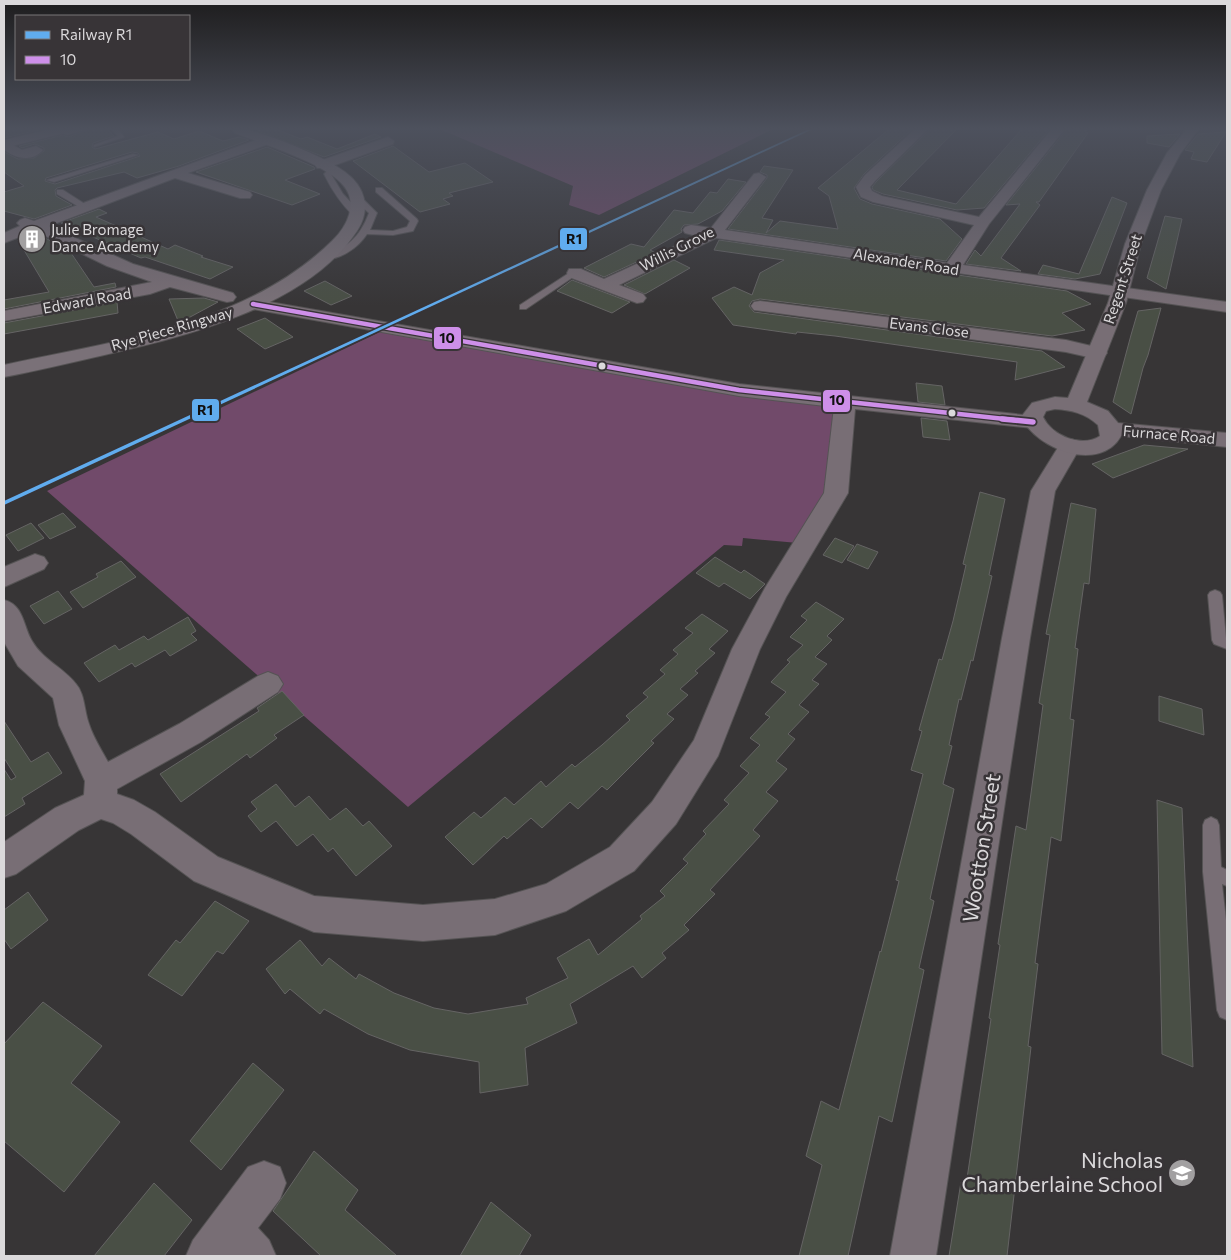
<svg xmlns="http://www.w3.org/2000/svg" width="1231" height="1260" viewBox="0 0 1231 1260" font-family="Commissioner,sans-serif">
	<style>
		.green { fill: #714a6a }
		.building { fill: #494f45; stroke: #656464; fill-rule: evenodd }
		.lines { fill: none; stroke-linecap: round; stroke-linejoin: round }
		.service-casing { stroke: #555354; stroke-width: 2 }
		.minor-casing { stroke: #555354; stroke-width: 2 }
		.tertiary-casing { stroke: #555354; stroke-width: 2 }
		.secondary-casing { stroke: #555354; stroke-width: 2 }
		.service { fill: #786e75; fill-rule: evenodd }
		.minor { fill: #786e75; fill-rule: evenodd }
		.tertiary { fill: #786e75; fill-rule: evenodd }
		.secondary { fill: #7a7178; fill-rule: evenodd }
		.bus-1-far1-casing { stroke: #383437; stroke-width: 7 }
		.bus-1-casing { stroke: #383437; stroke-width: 9 }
		.bus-1-far1 { stroke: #ce8fe9; stroke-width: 4.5 }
		.bus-1 { stroke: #ce8fe9; stroke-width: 5.5 }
		.rail-1-casing { stroke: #383437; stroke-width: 3 }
		.rail-1 { fill: #60acee; fill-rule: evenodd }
		.bus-dot { fill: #dbd9db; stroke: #383437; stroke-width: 2 }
		.labels { text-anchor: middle; stroke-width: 5; stroke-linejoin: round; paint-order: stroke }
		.far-poi-label { font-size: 15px; fill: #dbd9db; stroke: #383437; text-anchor: start }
		.far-street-label { font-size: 15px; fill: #dbd9db; stroke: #383437 }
		.near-street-label { font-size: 21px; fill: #dbd9db; stroke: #383437 }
		.near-poi-label { font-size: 21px; fill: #dbd9db; stroke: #383437; text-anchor: end }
		.line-badge { stroke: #383437; stroke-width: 2 }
		.pale-badge-label { font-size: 14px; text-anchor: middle; font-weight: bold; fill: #111 }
	</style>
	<rect width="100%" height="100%" fill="#373536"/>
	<!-- green -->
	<g class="green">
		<path d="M442,130H771L599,215L569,205L573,186Z"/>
		<path d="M386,329L840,405L830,492L798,543L743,538L742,546L724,545L408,807L47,491Z"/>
	</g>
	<!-- building -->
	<g class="building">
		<path d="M4,130H39L4,138Z"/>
		<path d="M87,130H108L114,136L93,143L92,147L95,149L158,132L174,139L199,131L223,141L239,137L249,140L179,166L137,178L124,172L57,188L55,190L56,196L72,205L34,219L4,211V192L24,186L4,172V152L18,159L34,158L44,151V148L35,144L22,148L19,146L63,135L68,137ZM132,152L138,153L140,156L55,184L45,181L46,178Z"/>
		<path d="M261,130H278L301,139L307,137L337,149L375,134L381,137L324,157L258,131Z"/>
		<path d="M888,130H911L864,174L854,188L860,199L872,204L940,219L962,239L946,261L728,229L767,178V175L760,172L764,166L793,170L762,218L773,220L766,233L780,221L838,229L829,196L818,188Z"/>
		<path d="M929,130H956L897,190L956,204L1021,130H1049L984,208L957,210L883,194L873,190L872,187L876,182Z"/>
		<path d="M1066,130H1087L1085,132L1088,133L1039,202H1036L1040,205L1001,258L1021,271L966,264L975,250L981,256L1020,204L1006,205Z"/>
		<path d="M1226,132L1207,162L1191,159L1194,152L1185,150L1198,134Z"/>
		<path d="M1180,134L1169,147L1147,143V136Z"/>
		<path d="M393,146L429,172L465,163L493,182L449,193L453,196L443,199L450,204L420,212L353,161Z"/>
		<path d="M267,147L314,167L315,169L285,180L320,194L292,205L196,172Z"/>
		<path d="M728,179L746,182L722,211L698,224L684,225L681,229L682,232L650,250L656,253L604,277L584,268L631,244L644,247L674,210L693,213L710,192L717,193Z"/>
		<path d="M1112,197L1127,203L1100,274L1075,279L1038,274L1043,265L1079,274Z"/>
		<path d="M99,209L107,213L96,217L168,249L175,245L203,256L201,257L233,267L210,279L145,257L141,258L61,223Z"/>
		<path d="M1165,216L1182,219L1166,289L1147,278Z"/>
		<path d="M35,233L69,250L94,287L115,283L116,287L4,309V300L49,292L18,240Z"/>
		<path d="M719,240L1067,291L1091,304L1062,313L1085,330L1052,336L760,299L752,301L749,306L754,312L1042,351L1065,367L1015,380L1017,362L835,336L797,332L796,334L733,325L712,298L734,287L752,295L760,273L784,260L714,250Z"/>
		<path d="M674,260L690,268L645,294L624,285Z"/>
		<path d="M572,280L630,302L612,313L557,291Z"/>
		<path d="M325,281L352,296L331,305L304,291Z"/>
		<path d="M204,298L218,302L179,323L169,299Z"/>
		<path d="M117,302L118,313L4,334V323Z"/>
		<path d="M1161,308L1148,355L1143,368L1131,414L1113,402L1131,335L1138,311Z"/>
		<path d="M265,318L293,337L265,349L237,329Z"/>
		<path d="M916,383L942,386L945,405L918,402Z"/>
		<path d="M921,418L947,421L950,440L923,437Z"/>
		<path d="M1144,445L1188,449L1113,478L1092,464Z"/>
		<path d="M980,492L1005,499L989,575L992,576L980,630L973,661L971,660L961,700L959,699L949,745L952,746L943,784L954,789L930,899L934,901L919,968L924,970L892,1122L879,1116L848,1256H799L822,1165L806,1156L821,1101L839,1110L880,951L881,952L899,881L896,880L923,774L911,770L922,731L919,730L939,659L942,660L953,621L966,565L963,564Z"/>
		<path d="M1071,503L1096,509L1089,584L1084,583L1075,648L1078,649L1070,719L1074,720L1061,841L1051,837L1035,963L1038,964L1028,1046L1031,1047L1007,1256H949L961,1182L966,1185L991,1019L989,1018L1000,945L998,944L1016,826L1026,830L1043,705L1039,703L1050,635L1046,634Z"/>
		<path d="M63,513L76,527L50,539L38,525Z"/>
		<path d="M31,523L44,538L18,551L6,535Z"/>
		<path d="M835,538L854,546L842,563L823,555Z"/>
		<path d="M857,544L878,552L868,569L847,560Z"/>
		<path d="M715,557L741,573L744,570L765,584L750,599L724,583L719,587L696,573Z"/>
		<path d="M121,561L136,577L83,608L70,592L98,577L96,574Z"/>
		<path d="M58,591L72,609L44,624L30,606Z"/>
		<path d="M816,602L844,619L827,636L832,640L815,657L827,664L812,680L819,684L799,705L809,712L788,734L795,739L776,761L787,769L766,792L778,801L753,830L760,836L710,890L715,894L684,925L689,930L662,953L666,958L642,978L633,966L570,1004L577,1023L525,1048L528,1085L480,1093L479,1062L410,1050L368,1034L324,1009L320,1014L290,989L285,994L266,969L300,940L322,966L329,958L356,979L359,974L394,993L434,1008L468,1014L528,1004L526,998L568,978L557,958L589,939L598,955L642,919L640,916L665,896L660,891L688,863L683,859L706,834L703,831L729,804L724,800L749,773L740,766L760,745L750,738L770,717L765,714L786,692L771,682L790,662L787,660L803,645L790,637L807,620L801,616Z"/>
		<path d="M702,614L728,631L709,649L715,653L695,671L698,673L680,689L688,695L667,714L674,719L651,741L654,743L607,790L602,786L578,809L570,802L542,828L531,818L507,839L504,836L473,865L445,837L474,812L481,818L505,797L514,805L541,781L546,787L572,764L575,767L602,745L630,720L626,716L648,697L643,693L665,674L660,670L678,654L673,650L693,633L685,628Z"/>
		<path d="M188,617L196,631L191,634L197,640L170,656L165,650L135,667L132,663L99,682L84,663L115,645L119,650L144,636L148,640Z"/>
		<path d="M282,691L304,715L274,735L277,738L250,758L247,754L181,802L160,774L259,711L257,708Z"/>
		<path d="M1159,696L1202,709L1204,735L1159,721Z"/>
		<path d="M4,721L31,762L48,752L62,773L22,798L25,804L4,817V769L11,780L16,777L4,758Z"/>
		<path d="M276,784L295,807L309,796L330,820L346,808L363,826L369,821L392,846L356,876L333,848L328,852L313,834L297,846L276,821L261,832L248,816L257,809L251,802Z"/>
		<path d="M1157,800L1182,808L1193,1067L1162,1054Z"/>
		<path d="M28,892L48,920L11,949L4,939V910Z"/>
		<path d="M215,901L249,921L223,954L217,951L182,996L148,975L176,940L180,943Z"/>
		<path d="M43,1002L102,1046L71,1083L120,1122L64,1192L4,1141V1044Z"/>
		<path d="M253,1063L284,1090L221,1170L190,1141Z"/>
		<path d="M314,1151L358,1190L345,1210L397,1256H321L273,1211Z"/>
		<path d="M154,1183L192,1220L164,1256H94Z"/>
		<path d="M491,1202L531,1235L519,1256H460Z"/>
	</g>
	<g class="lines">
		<!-- service casing -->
		<g class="service-casing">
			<g id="service">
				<path d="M57,130H85L67,135Z"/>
				<path d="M112,130H119L124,137L94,147V145L118,136Z"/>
				<path d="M133,154L138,155L54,182L47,180Z"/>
				<path d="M331,167L334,169L331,174L343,194L360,212V216H354C341,204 332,190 324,174Z"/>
				<path d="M376,188H382L417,219L418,221L413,231L393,235L367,234C358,248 339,261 322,259V255C347,249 360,237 369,213L353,199V195H359L377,213L370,230L393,231L407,227L410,221L376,192Z"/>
				<path d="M57,190H63L88,206L81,208L57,194Z"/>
				<path d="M572,271L579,273L526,309H520V305Z"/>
				<path d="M1215,590L1220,592L1222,595L1227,649L1214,644L1212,640L1208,595L1210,592Z"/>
				<path d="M1211,817L1217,820L1219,825L1221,867L1227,870V886L1222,884L1227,929V1020L1220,1017L1217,1010L1203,872V825L1205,820Z"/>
			</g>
		</g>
		<!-- minor casing -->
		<g class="minor-casing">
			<g id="minor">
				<path d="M914,130H927L875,181L870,187L872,191L882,196L979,217L1051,130H1064L989,224L963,265L1227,302V312L716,238L619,285L643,294L646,298L643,302L637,303L569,277L567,273L569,269H581L604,279L697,236L685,233L683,230L685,227L691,225L711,228L754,174L759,173L766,177L725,230L947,263L974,225L873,202L861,197L856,187L865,175Z"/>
				<path d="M264,137L269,138L270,141L269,144L188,173L250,192L252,195L250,198H240L175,178L49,226L133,264L233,293L236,297L233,301L227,302L170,287L150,294L4,321V311L152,282L107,266L35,231L4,243V233L20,226L17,223L20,220L25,218L34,221Z"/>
				<path d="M388,137L394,141L393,144L327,168H317L315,165L317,162Z"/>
				<path d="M4,140L22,150L36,146L43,150C31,163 16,158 4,150Z"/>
				<path d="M253,299L739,384L1033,416L1041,417L1044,422L1041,427L1033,428L855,409L848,493L786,597L760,649L718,756L676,824L634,871L566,911L495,935L423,941L314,932L194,881L131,834L113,823L101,819L79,830L16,874L4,878V842L55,808L84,795L85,781L59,725L53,698L18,666L4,642V600C24,605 23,626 32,641C43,660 64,668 76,684C85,694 84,711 89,724C93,737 101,749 108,762L179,724L258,676L268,672L278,676L283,684L278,692L201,742L117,789V794L134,800L155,812L218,857L314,896L423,905L495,899L546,884L610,847L652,802L694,740L732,649L765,588L824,493L834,407L739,396L247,308L244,304L247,300Z"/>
				<path d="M760,301L1066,340L1104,349L1107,353L1104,357L1097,359L1066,352L754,310L751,306L754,302Z"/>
				<path d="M1070,439L1078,441L1081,446L1055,491L1030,638L936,1256H890L1002,638L1031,491L1062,441Z"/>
				<path d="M35,554L44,557L48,563L44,569L4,587V567Z"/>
				<path d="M264,1161L280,1167L286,1183L280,1199L258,1228L269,1240L276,1256H186L193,1240L248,1167Z"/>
			</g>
		</g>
		<!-- tertiary casing -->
		<g class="tertiary-casing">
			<g id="tertiary">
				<path d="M46,130H67L65,133L4,148V140Z"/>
				<path d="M1186,130H1198L1180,154L1161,190L1141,244L1126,303L1087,402L1108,411L1118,423L1227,433V447L1121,436C1100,473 1037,450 1021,417L1032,403L1055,397L1068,398L1108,303L1125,244L1147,190L1167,153ZM1055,409C1071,410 1085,413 1098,425L1100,436C1082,448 1052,436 1043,417L1046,411Z"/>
			</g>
		</g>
		<!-- secondary casing -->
		<g class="secondary-casing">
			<path id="secondary" d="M233,130C239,130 246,129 252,131C279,139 323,156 345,172C366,187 371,210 357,231C307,307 184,337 100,356C68,363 36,371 4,377V365C117,340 245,326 332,241C347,227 359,203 343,185C325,163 262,144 235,133Z"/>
		</g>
		<!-- service -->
		<use href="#service" class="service"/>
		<!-- minor -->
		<use href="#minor" class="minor"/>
		<!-- tertiary -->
		<use href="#tertiary" class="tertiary"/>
		<!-- secondary -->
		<use href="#secondary" class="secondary"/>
		<!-- bus-1-far1 casing -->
		<g class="bus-1-far1-casing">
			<path id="bus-1-far1" d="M253,304L739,390L1014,420"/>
		</g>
		<!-- bus-1 casing -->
		<g class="bus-1-casing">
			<path id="bus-1" d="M1002,419L1033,422"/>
		</g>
		<!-- bus-1-far1 -->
		<use href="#bus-1-far1" class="bus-1-far1"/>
		<!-- bus-1 -->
		<use href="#bus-1" class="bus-1"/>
		<!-- rail-1 casing -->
		<g class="rail-1-casing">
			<path id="rail-1" d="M807,130H811L4,505V501Z"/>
		</g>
		<!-- rail-1 -->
		<use href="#rail-1" class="rail-1"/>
	</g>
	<!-- sky -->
	<linearGradient id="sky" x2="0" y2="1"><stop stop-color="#1e1d1e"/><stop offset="0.42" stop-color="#4d515d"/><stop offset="1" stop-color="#4d515d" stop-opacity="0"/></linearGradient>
	<rect width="1231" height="306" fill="url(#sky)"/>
	<!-- icons -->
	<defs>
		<g id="building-disc" transform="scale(1.4375)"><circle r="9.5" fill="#a2a0a1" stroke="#383437"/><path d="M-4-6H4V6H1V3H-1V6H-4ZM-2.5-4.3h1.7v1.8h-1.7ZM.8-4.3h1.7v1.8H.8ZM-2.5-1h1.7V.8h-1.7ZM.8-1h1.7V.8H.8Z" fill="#fff"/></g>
		<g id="school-disc" transform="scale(1.4375)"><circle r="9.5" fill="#a2a0a1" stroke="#383437"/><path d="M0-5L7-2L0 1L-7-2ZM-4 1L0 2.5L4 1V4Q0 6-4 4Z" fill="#fff"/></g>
	</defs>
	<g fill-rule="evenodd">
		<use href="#building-disc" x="32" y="239"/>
		<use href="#school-disc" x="1182" y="1173"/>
	</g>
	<!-- markers -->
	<g class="bus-dot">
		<circle cx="602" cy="366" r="4.5"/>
		<circle cx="952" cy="413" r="4.5"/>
	</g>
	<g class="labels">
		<!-- far-poi labels -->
		<g class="far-poi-label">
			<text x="51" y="235">Julie Bromage<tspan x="51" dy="17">Dance Academy</tspan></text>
		</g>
		<!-- far-street labels -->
		<g class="far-street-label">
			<text transform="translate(677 249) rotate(-27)" y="5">Willis Grove</text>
			<text transform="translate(906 262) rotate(9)" y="5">Alexander Road</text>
			<text transform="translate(1123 279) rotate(-72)" y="5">Regent Street</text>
			<text transform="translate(87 301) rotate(-10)" y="5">Edward Road</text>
			<text transform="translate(929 328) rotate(7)" y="5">Evans Close</text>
			<text transform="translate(172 329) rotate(-16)" y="5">Rye Piece Ringway</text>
			<text transform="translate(1169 435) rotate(5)" y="5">Furnace Road</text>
		</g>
		<!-- near-street labels -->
		<g class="near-street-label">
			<text transform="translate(982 848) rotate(-81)" y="7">Wootton Street</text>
		</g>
		<!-- near-poi labels -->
		<g class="near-poi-label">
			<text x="1163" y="1168">Nicholas<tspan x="1163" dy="24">Chamberlaine School</tspan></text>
		</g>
	</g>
	<g class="line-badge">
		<rect x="559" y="227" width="29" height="24" rx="5" fill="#60acee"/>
		<rect x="433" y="326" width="29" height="24" rx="5" fill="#ce8fe9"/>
		<rect x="822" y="389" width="29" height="24" rx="5" fill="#ce8fe9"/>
		<rect x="191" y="398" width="29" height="24" rx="5" fill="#60acee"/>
	</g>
	<g class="pale-badge-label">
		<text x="574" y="244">R1</text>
		<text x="447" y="343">10</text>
		<text x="837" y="405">10</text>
		<text x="205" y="415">R1</text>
	</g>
	<!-- border -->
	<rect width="1231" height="1260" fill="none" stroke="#dbd9db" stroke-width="10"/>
	<!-- legend -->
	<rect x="15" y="15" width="175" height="65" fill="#383437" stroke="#797679"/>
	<rect x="25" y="31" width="25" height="8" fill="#60acee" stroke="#797679"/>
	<text x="60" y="40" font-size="15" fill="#dbd9db">Railway R1</text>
	<rect x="25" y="56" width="25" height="8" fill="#ce8fe9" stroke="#797679"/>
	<text x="60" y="65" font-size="15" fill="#dbd9db">10</text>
</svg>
